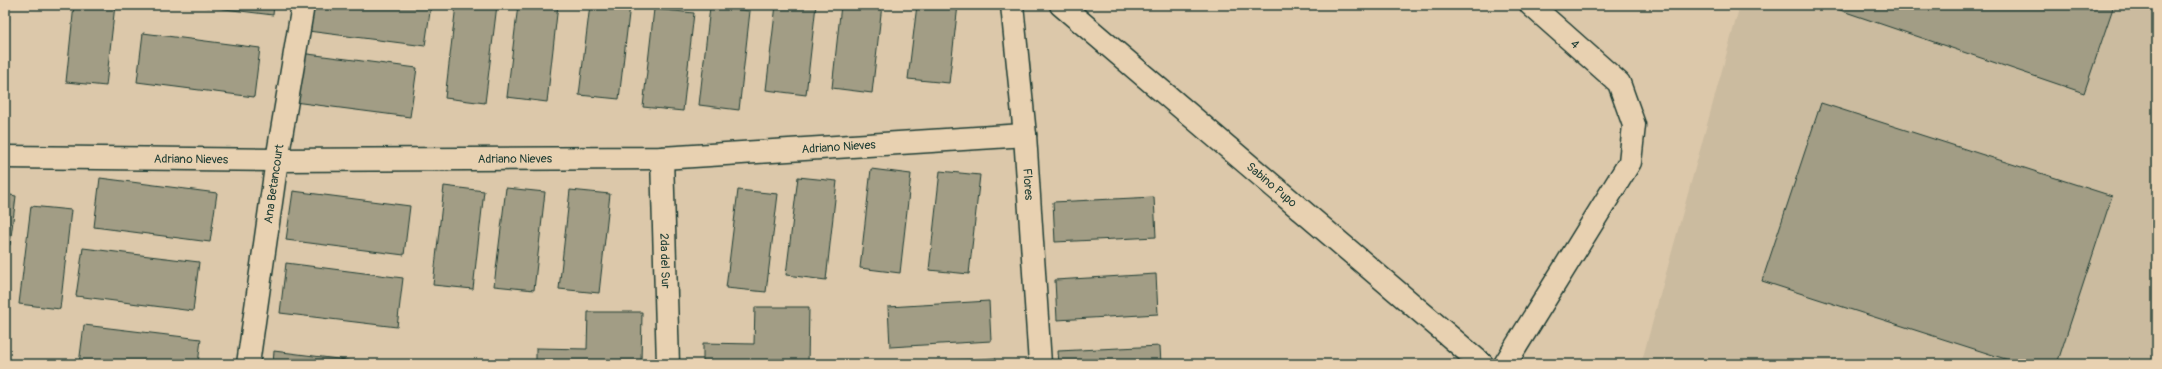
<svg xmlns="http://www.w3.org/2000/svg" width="2162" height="369" viewBox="0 0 2162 369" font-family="Pangolin,sans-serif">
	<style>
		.built { fill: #cbbb9f }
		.building { fill: #a29d85; stroke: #1f3d34 }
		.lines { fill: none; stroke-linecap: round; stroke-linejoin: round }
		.street-casing { stroke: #1f3d34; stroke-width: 25 }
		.street { stroke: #e8d1b1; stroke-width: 22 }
		.labels { text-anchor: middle; stroke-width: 4; stroke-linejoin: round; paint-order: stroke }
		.street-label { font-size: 12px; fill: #1f3d34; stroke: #e8d1b1 }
	</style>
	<rect width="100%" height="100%" fill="#dcc8aa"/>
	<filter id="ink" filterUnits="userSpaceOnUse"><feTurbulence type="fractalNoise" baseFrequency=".025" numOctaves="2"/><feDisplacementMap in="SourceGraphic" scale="8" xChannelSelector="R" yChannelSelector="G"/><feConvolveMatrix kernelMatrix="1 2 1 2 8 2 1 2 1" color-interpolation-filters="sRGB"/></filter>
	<g filter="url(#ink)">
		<!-- built -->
		<path class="built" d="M1740,5H2157V364H1641Z"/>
		<!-- building -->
		<g class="building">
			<path d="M74,5H115L106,86L66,82Z"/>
			<path d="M192,5H274L273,15Z"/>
			<path d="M311,5H431L425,46L308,31Z"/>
			<path d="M456,5H497L485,103L445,98Z"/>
			<path d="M518,5H558L547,102L507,97Z"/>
			<path d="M590,5H630L619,99L579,95Z"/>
			<path d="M776,5H816L806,95L766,90Z"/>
			<path d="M841,5H882L872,93L832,88Z"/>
			<path d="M917,5H958L949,83L908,79Z"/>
			<path d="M1825,5H2114L2084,93Z"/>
			<path d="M710,7L750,11L739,110L699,105Z"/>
			<path d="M654,9L694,13L683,111L643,107Z"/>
			<path d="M5,17L9,18L5,53Z"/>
			<path d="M143,33L260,48L254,97L137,82Z"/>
			<path d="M300,53L417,68L410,117L294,102Z"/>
			<path d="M1821,103L2112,196L2057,364H2021L1762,281Z"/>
			<path d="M871,169L911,174L900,273L860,268Z"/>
			<path d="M940,171L980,175L969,274L929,270Z"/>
			<path d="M798,177L837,181L826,280L786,275Z"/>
			<path d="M100,178L217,193L210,242L94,227Z"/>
			<path d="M444,186L484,191L473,289L433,285Z"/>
			<path d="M506,188L545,192L534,290L494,286Z"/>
			<path d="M570,190L610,194L599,293L559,289Z"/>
			<path d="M738,190L778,194L766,292L726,288Z"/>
			<path d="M293,191L410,206L404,255L286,240Z"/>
			<path d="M5,194L16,196L10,245L5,244Z"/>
			<path d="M1154,197L1156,237L1055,242L1053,202Z"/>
			<path d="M31,206L71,210L60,309L19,304Z"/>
			<path d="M83,248L199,262L193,311L76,296Z"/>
			<path d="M286,263L403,278L397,327L280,313Z"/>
			<path d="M1156,274L1158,314L1057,320L1055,280Z"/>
			<path d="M989,301L991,341L890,347L888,307Z"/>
			<path d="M755,307H809L808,364H703V343L754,344Z"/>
			<path d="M588,312H642L641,364H536V348L587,349Z"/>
			<path d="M84,325L201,339L198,364H79Z"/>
			<path d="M1160,346L1161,364H1059L1058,351Z"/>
			<path d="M274,351L378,364H273Z"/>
			<path d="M995,358V364H898Z"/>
		</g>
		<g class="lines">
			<!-- street casing -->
			<g class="street-casing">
				<g id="street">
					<path id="s1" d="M1012,5L1025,135L1040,364"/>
					<path id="s2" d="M1061,5L1482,364"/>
					<path id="s3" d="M5,157L277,160L662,158L1025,135"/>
					<path id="s4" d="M662,158L668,364"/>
					<path id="s5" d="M248,364L277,160L303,5"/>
					<path d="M1505,364L1630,162L1634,125L1619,83L1531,5"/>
				</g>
			</g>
			<!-- street -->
			<use href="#street" class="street"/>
		</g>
	</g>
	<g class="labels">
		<!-- street labels -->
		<g class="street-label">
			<text transform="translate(1575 44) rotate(42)" y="4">4</text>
			<text dy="4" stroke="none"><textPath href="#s3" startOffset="834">Adriano Nieves</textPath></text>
			<text dy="4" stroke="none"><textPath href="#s3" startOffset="186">Adriano Nieves</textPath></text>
			<text dy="4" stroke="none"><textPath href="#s3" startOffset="510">Adriano Nieves</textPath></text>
			<text dy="4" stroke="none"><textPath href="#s5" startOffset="182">Ana Betancourt</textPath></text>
			<text dy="4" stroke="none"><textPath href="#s1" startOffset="180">Flores</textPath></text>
			<text dy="4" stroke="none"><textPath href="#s2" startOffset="277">Sabino Pupo</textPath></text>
			<text dy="4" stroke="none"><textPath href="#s4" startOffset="103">2da del Sur</textPath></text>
		</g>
	</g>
	<!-- margin -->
	<rect width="2162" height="369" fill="none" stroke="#e8d1b1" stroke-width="20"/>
	<rect x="10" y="10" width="2142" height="349" fill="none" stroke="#1f3d34" stroke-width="1.5" filter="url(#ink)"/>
</svg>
